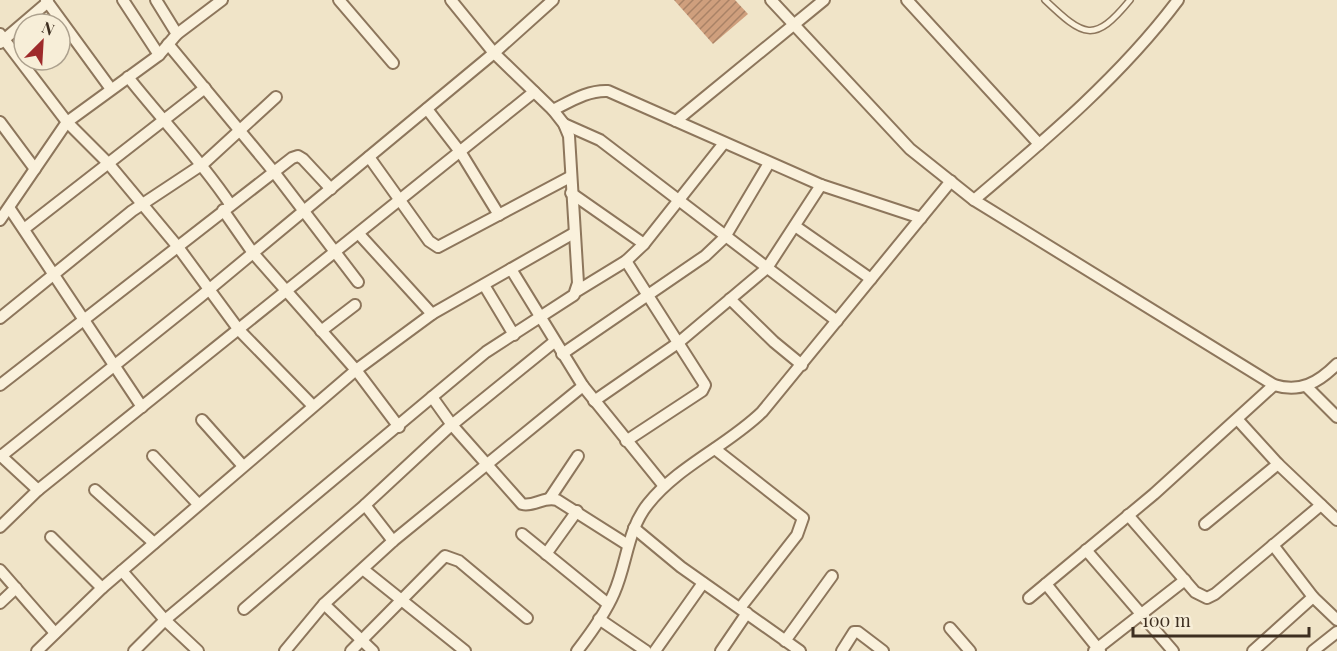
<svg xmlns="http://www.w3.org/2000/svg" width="1337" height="651" viewBox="0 0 1337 651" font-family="'Playfair Display',serif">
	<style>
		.building { fill: url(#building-hatch) }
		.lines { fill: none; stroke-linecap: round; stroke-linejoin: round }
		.service-casing { stroke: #8d765c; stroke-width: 8 }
		.minor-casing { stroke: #8d765c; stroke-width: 14 }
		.service { stroke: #faf1dc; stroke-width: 5 }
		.minor { stroke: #faf1dc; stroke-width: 10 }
	</style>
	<defs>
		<pattern id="building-hatch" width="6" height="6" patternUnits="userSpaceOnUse" patternTransform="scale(1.5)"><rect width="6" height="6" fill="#cf9f7d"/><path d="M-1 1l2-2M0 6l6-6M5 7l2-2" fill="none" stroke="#a98266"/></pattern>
	</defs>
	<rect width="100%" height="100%" fill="#f0e4c8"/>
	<!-- building -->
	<path class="building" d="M674,0H735L748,14L713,44Z"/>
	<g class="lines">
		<!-- service casing -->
		<g class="service-casing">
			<path id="service" d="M1045,0C1084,37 1094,44 1130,0"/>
		</g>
		<!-- minor casing -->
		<g class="minor-casing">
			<g id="minor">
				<path d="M46,0L111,89"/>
				<path d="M123,0L159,55"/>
				<path d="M156,0L177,34"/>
				<path d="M339,0L393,63"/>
				<path d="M451,0L494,53L553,0"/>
				<path d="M771,0L910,149L974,200L1274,385C1300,393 1318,383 1337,364"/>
				<path d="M907,0L1039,144"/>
				<path d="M0,34L67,122L108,163L178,247L239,330L313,406"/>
				<path d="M0,43L48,2"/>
				<path d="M168,44L274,172L358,282"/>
				<path d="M128,77C162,120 200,159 230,204"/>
				<path d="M427,109L461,153L499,215"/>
				<path d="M553,110C571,101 588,90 608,91L821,185L921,218"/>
				<path d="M676,121L824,0"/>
				<path d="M0,122L35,169"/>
				<path d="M564,124L600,140L837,321"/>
				<path d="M369,157L429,241L438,247L570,177"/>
				<path d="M571,193L644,244"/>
				<path d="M974,200C1046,139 1121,76 1178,0"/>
				<path d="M10,209L142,407"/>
				<path d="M223,210L253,253L356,370L399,427"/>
				<path d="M0,220L67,122L159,55L177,34L222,0"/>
				<path d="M795,226L871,279"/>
				<path d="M24,229L205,88"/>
				<path d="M359,234L432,314"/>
				<path d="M626,261L705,385L702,391L626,441"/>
				<path d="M511,269L583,386L664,486"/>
				<path d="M484,285L514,335"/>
				<path d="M577,291L626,261L644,244L724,143"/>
				<path d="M730,299L774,342L802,365"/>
				<path d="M0,318L132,211L203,164L276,97"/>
				<path d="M321,331L355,305"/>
				<path d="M562,354L705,256L725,237L769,163"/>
				<path d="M0,385L292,158L298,156L303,159L331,189"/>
				<path d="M1306,386L1337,417"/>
				<path d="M432,397L452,425L522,504C535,507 543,496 557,500L628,545"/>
				<path d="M594,401L678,343L767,268L821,185"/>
				<path d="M202,420L243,466"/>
				<path d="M1238,420L1278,464L1337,520"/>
				<path d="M715,449L803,518L797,535L740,608"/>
				<path d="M0,455L38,490"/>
				<path d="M153,456L198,504"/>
				<path d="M0,457L200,297L494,53L553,110L564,124L569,136L578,283L574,295L486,352L165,620L134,651"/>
				<path d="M95,490L154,543"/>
				<path d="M550,498L578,456"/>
				<path d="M365,505L393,541"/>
				<path d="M1128,515L1195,592L1207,598L1215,594L1321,505"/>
				<path d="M1205,524L1278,464"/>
				<path d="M0,527L38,490L534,92"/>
				<path d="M634,528L681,567L800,651"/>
				<path d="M522,534L608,604"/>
				<path d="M51,537L102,588"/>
				<path d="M1086,550L1173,651"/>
				<path d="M546,554L577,511"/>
				<path d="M0,570L55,633"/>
				<path d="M364,570L465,651"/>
				<path d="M122,571L165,620L198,651"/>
				<path d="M1046,584L1100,651"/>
				<path d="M1313,597L1337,620"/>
				<path d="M1029,598L1154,494L1274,385"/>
				<path d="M0,603L16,588"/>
				<path d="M324,604L373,651"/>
				<path d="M244,609L365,505L448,428L554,342"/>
				<path d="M599,619L646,651"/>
				<path d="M950,628L970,651"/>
				<path d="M785,641L832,576"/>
				<path d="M37,651L102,588L356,370L432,314L574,233"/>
				<path d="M285,651L324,604L393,541L583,386"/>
				<path d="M351,651L445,556L459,561L527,618"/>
				<path d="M577,651C591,633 605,614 614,593C627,564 627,530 648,504C678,466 727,446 762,412L951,181"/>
				<path d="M655,651L703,583"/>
				<path d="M721,651L747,613"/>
				<path d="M842,651L854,632H858L883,651"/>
				<path d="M1094,651L1185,580"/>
				<path d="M1253,651L1313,597L1273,545"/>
				<path d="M1313,651L1337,632"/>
			</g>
		</g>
		<!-- service -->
		<use href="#service" class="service"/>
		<!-- minor -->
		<use href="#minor" class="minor"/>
	</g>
	<!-- north arrow -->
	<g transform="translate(42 42) rotate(24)"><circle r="28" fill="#f7eed8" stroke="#ada18e" stroke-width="1.5"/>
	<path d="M0-4.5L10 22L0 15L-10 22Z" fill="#9e2a2b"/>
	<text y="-9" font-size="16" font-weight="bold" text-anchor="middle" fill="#3d2e20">N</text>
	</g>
	<!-- scale -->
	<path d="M1133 627v9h176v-9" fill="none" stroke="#3d2e20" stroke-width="3"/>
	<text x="1142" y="627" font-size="18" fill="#3d2e20" stroke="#f7eed8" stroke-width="4.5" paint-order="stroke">100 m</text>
</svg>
